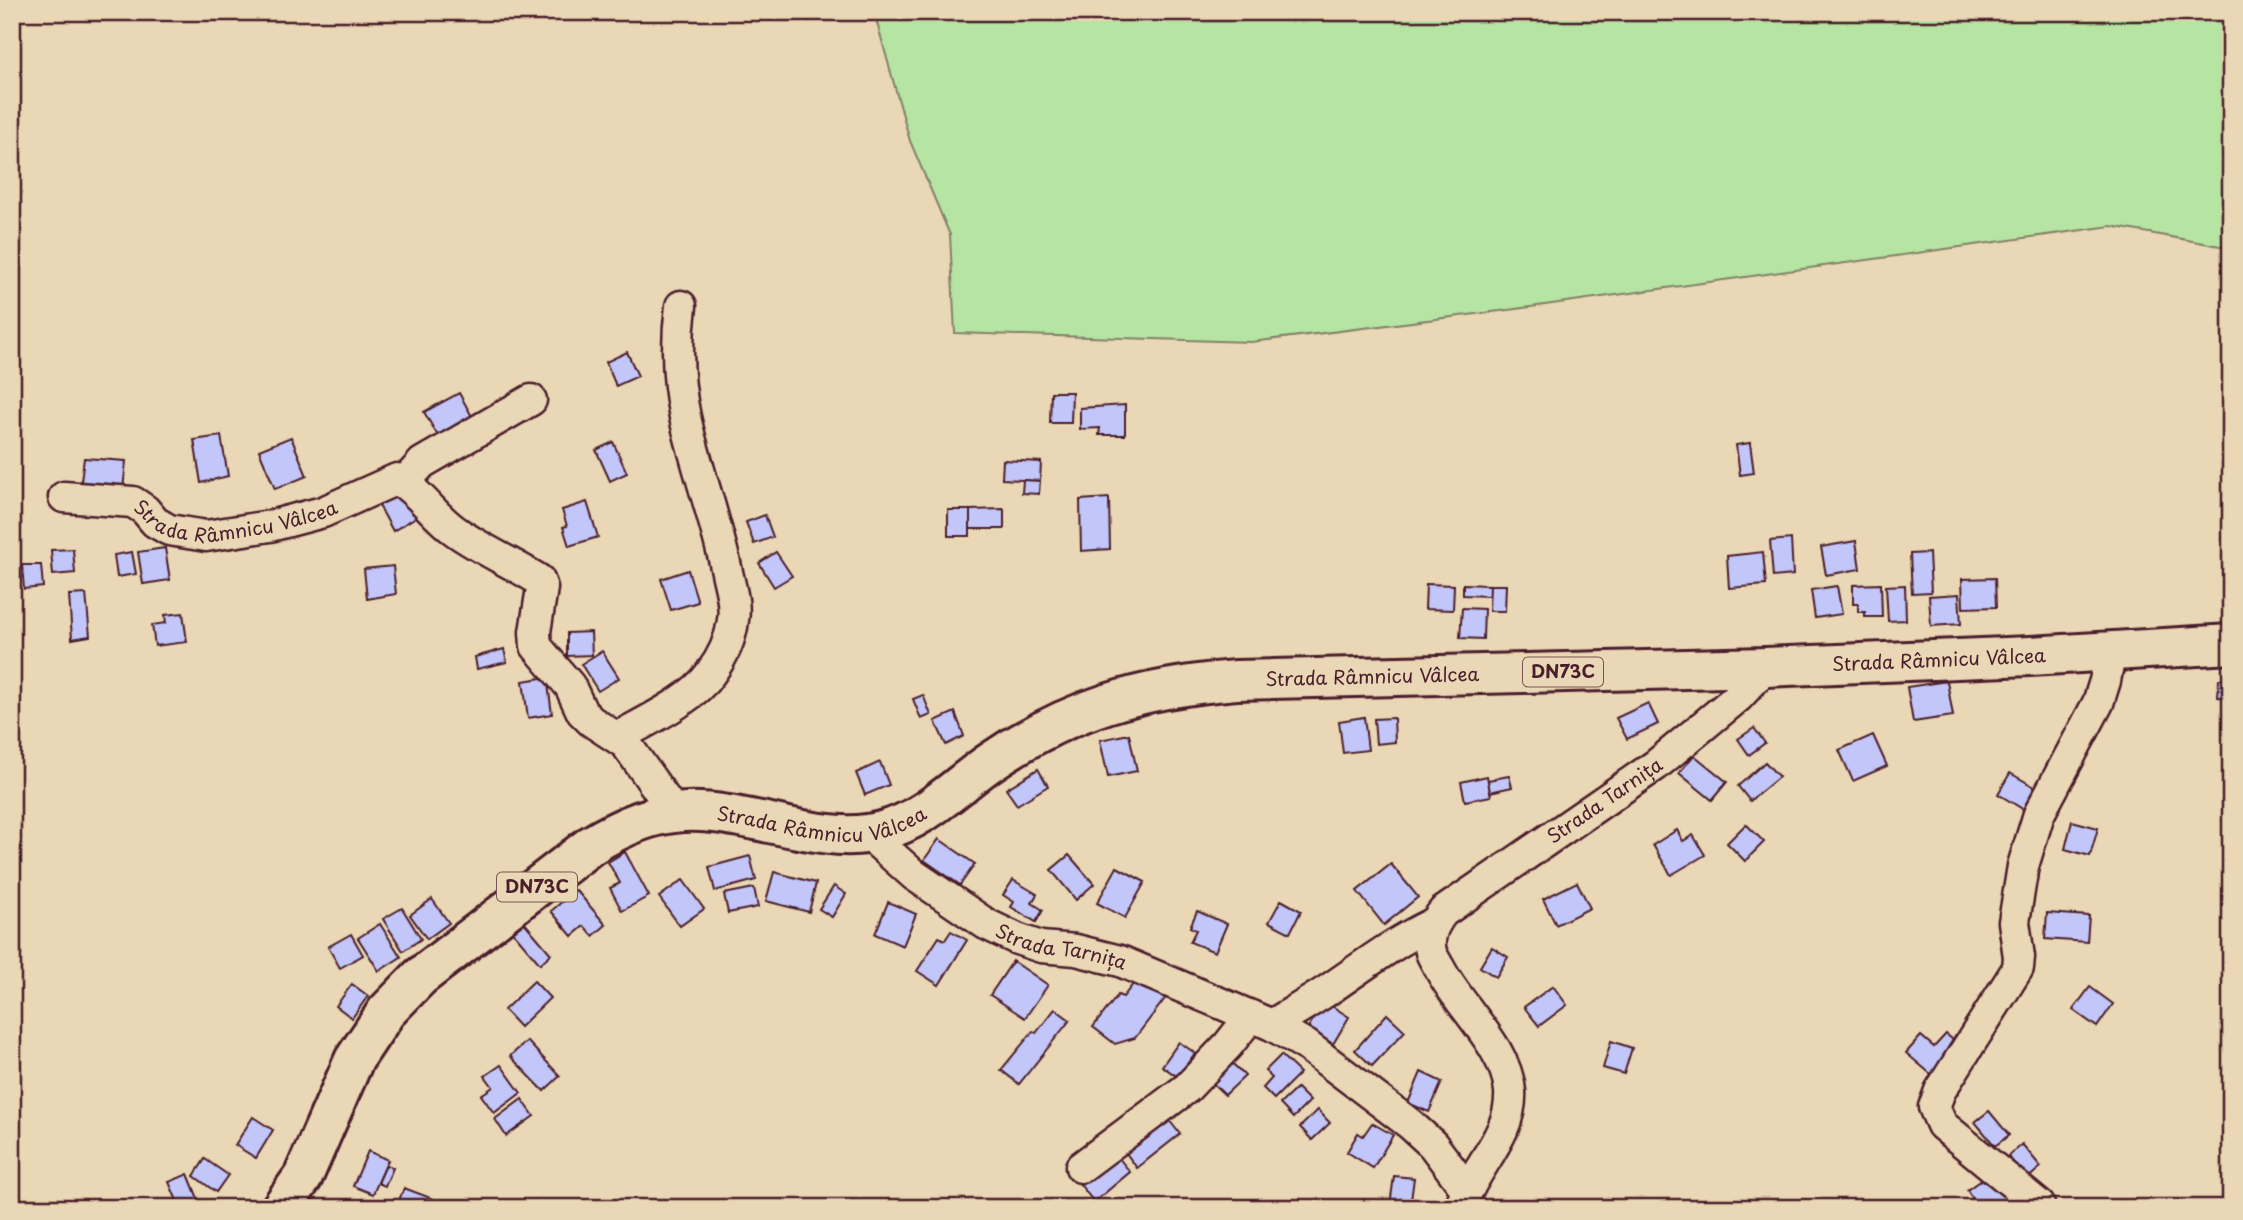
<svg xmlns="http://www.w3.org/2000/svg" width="2243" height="1220" viewBox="0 0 2243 1220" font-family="'Playpen Sans',sans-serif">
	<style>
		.green { fill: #b6e4a3; stroke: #808267; stroke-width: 2 }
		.building { fill: #c2c6f8; stroke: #4a1f2b; stroke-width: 2 }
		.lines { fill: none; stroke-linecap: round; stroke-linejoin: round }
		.minor-casing { stroke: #4a1f2b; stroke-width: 35 }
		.major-casing { stroke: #4a1f2b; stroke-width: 44 }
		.minor { stroke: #ead7b5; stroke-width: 30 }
		.major { stroke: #ead7b5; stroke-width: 38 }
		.labels { text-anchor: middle; stroke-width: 5; stroke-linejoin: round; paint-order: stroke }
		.shield { fill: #ead7b5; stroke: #7a5654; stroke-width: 2 }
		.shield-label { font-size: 18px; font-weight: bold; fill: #4a1f2b }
		.street-label { font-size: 19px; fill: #4a1f2b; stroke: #ead7b5 }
	</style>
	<rect width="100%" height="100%" fill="#ead7b5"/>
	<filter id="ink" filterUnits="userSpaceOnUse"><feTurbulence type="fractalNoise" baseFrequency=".0143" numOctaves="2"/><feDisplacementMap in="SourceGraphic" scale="14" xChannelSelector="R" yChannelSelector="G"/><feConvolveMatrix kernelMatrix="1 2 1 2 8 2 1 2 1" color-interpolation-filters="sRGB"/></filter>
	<g filter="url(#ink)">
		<!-- green -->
		<path class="green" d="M874,12H2231V248L2111,226L1508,310L1251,342L955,333L950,235L910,141Z"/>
		<!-- building -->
		<g class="building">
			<path d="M627,352L638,376L616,386L606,362Z"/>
			<path d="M1051,392H1072L1071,423H1050Z"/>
			<path d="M459,393L474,420L439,438L424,412Z"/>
			<path d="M1125,405V435H1099L1100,428L1080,429V408Z"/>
			<path d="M221,436L228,476L201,483L194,440Z"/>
			<path d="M291,437L307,476L275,489L259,450Z"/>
			<path d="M613,442L627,473L610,481L596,450Z"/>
			<path d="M1750,443L1754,473L1740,475L1736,445Z"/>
			<path d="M84,458L126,461L123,490L80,489Z"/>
			<path d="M1003,460L1041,462L1040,481L1002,479Z"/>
			<path d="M1023,480L1040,481L1039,494L1022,493Z"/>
			<path d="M400,489L416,517L393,531L377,502Z"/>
			<path d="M1109,498L1110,549L1081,551L1080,500Z"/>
			<path d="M587,502L598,537L569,546L563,527L567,526L562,510Z"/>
			<path d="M1004,509V529H970V510Z"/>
			<rect x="948" y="510" width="22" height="26"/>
			<path d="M765,515L773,537L754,544L746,522Z"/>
			<path d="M1791,539L1793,575L1773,577L1770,541Z"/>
			<path d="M1856,541L1860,569L1826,575L1821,547Z"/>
			<path d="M165,548L170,580L143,584L138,552Z"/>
			<path d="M73,549L75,573L53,575L51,550Z"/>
			<path d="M132,552L136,574L117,577L114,555Z"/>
			<path d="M776,552L792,576L774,587L759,563Z"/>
			<path d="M1763,552L1766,585L1729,588L1727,556Z"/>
			<path d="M1929,553L1931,592L1912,593L1910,554Z"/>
			<path d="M22,565H41L43,587L24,589Z"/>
			<path d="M393,566L396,594L367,599L364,569Z"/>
			<path d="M688,570L698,602L671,610L661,579Z"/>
			<path d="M1995,578L1996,607L1963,608L1962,579Z"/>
			<path d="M1426,584L1454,585L1453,610L1425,609Z"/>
			<path d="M1463,584L1490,585V596L1463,595Z"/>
			<path d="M1881,584L1882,617H1865V612H1858V604H1853V585Z"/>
			<path d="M1490,585H1506L1505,611H1489Z"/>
			<path d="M1905,585L1906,620L1888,621L1886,586Z"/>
			<path d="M1837,586L1842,614L1815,618L1811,590Z"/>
			<path d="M86,594L90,636L72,639L69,595Z"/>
			<path d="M1959,594L1961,624L1931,626L1929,596Z"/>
			<path d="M1462,608L1484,609L1483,639L1460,638Z"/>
			<path d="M183,613L187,642L155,646L152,625L166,623L165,615Z"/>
			<path d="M591,632L592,655L567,656V633Z"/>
			<path d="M504,649L507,662L477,669L475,657Z"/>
			<path d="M602,651L619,678L598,691L581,664Z"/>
			<path d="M547,677L552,714L528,718L523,681Z"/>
			<path d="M2219,679L2231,680V698L2218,697Z"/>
			<path d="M1947,681L1953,716L1913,722L1907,687Z"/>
			<path d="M923,695L931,715L921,719L913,699Z"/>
			<path d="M1648,703L1658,724L1627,739L1616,718Z"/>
			<path d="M955,712L964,736L946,745L935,721Z"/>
			<path d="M1364,717L1368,750L1343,753L1339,721Z"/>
			<path d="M1394,718L1395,742L1376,744L1374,719Z"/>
			<path d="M1754,728L1765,743L1749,755L1738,739Z"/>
			<path d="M1129,734L1137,771L1108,777L1100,740Z"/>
			<path d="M1873,735L1887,766L1853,781L1839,750Z"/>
			<path d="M1694,755L1727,782L1712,800L1679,773Z"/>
			<path d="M880,762L889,785L865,795L856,773Z"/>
			<path d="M1765,762L1779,777L1750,801L1738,786Z"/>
			<path d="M1038,769L1048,786L1017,805L1006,789Z"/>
			<path d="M2010,773L2038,789L2026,811L1998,794Z"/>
			<path d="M1487,776L1491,796L1465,801L1461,782Z"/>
			<path d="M1509,776L1512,787L1490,792L1488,780Z"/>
			<path d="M2072,821L2098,828L2090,856L2065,849Z"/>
			<path d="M1746,824L1764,842L1745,861L1727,843Z"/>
			<path d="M1677,830L1683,841L1693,835L1705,855L1671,875L1653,845Z"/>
			<path d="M939,839L975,864L960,885L924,860Z"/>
			<path d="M625,852L649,896L622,911L610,888L620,883L608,862Z"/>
			<path d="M1069,855L1094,884L1076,900L1051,870Z"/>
			<path d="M750,856L756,880L715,891L709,867Z"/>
			<path d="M1391,864L1418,897L1384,925L1357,891Z"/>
			<path d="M1117,867L1145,882L1125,918L1097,903Z"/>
			<path d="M774,872L816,883L809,912L766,901Z"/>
			<path d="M683,880L704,909L680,926L659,897Z"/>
			<path d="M1013,880L1037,894L1032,903L1043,910L1036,922L1011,907L1014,902L1003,895Z"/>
			<path d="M1577,882L1590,908L1556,925L1543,899Z"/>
			<path d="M834,886L846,894L832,917L819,909Z"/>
			<path d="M754,888L758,907L728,913L724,894Z"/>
			<path d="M576,890L606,925L593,936L584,926L572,936L551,911Z"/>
			<path d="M432,899L449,923L427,939L410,915Z"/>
			<path d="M1281,900L1301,911L1290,933L1269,922Z"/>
			<path d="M888,902L916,914L903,946L875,934Z"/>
			<path d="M402,908L421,939L403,951L383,919Z"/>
			<path d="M1197,911L1227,924L1215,952L1190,942L1196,930L1190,927Z"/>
			<path d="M2047,913L2089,916L2087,942L2045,939Z"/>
			<path d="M523,921L551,954L540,964L512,931Z"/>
			<path d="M380,924L401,957L379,971L358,938Z"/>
			<path d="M951,931L967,940L939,985L917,971L939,937L945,940Z"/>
			<path d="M351,934L363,955L340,968L328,947Z"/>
			<path d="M1492,947L1508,957L1496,977L1480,967Z"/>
			<path d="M1013,961L1048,985L1025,1018L990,995Z"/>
			<path d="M1151,979L1170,992L1135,1038L1115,1044L1093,1027L1118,995L1123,997L1134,983L1144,988Z"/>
			<path d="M534,981L550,998L520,1027L504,1010Z"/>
			<path d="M352,984L368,996L352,1018L336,1006Z"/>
			<path d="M1553,986L1567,1005L1539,1026L1524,1007Z"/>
			<path d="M2090,987L2113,1004L2097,1027L2073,1010Z"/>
			<path d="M1324,1001L1349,1017L1333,1044L1308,1028Z"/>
			<path d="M1055,1009L1070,1020L1019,1084L1001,1070L1033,1031L1036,1033Z"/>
			<path d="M1387,1014L1405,1031L1372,1066L1355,1050Z"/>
			<path d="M1946,1034L1959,1045L1932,1075L1906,1053L1921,1036L1934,1047Z"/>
			<path d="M527,1041L560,1076L544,1091L510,1056Z"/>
			<path d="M1611,1041L1632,1048L1624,1074L1603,1068Z"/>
			<path d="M1179,1042L1195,1053L1178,1077L1162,1066Z"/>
			<path d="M1281,1055L1300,1073L1274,1099L1263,1088L1272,1078L1265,1071Z"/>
			<path d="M1229,1060L1245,1076L1225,1095L1209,1080Z"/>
			<path d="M501,1065L521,1093L494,1113L481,1095L493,1087L485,1076Z"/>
			<path d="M1421,1072L1442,1082L1429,1112L1408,1103Z"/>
			<path d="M1297,1088L1310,1101L1293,1118L1280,1104Z"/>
			<path d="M522,1099L534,1116L506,1136L495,1119Z"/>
			<path d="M1318,1110L1330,1123L1312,1140L1300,1127Z"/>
			<path d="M1989,1111L2009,1135L1995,1146L1975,1122Z"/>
			<path d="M1165,1115L1180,1134L1137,1168L1123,1149Z"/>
			<path d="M253,1117L273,1130L256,1158L235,1145Z"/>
			<path d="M1372,1123L1393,1135L1373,1168L1347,1152L1358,1133L1363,1136Z"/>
			<path d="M2022,1144L2041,1167L2027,1179L2008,1156Z"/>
			<path d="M368,1151L388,1160L373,1194L353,1186Z"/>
			<path d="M1114,1152L1130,1172L1094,1202L1078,1182Z"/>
			<path d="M205,1159L228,1175L216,1192L194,1176Z"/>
			<path d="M386,1165L393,1168L385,1186L378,1183Z"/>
			<path d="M188,1174L199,1201L180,1208L169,1182Z"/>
			<path d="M1989,1174L2008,1201L1998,1208H1979L1967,1190Z"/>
			<path d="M1394,1176L1414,1178L1410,1208L1390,1205Z"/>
			<path d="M404,1188L436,1200L433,1208H411L398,1203Z"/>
		</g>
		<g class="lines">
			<!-- minor casing -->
			<g class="minor-casing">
				<g id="minor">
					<path d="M404,483L422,463L531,400"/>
					<path id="s1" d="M64,497L133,502L145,510L155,522L169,530L206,536L270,526L323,512L397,479C417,489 434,516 454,530C480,549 511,562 539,580L542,588L535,632L536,646L570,686L582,712L591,721L626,744L674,812"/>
					<path d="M618,737C646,721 692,700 710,674C722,658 731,639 733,620C736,604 730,587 727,572C716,520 697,470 685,417C677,380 676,344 681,306"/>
					<path id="s2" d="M868,834L914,875L986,924L1017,939L1041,947L1076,950L1120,961L1272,1025L1306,1045L1410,1124L1433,1145L1466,1189"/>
					<path d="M1272,1025C1291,1013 1310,1002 1328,990C1363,966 1396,941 1434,923"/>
					<path d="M1081,1167L1187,1088L1228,1045L1251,1016"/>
					<path d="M2039,1205L1942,1125L1934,1107L1940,1091L2018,968L2019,957L2014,922L2023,866L2039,814L2098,703L2105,681L2111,650"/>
					<path id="s3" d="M1460,1208C1473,1168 1513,1135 1510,1091C1507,1049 1461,1008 1441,971C1438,965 1433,958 1431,952C1427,937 1434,923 1443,912L1656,765L1738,697L1766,667"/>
				</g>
			</g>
			<!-- major casing -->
			<g class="major-casing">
				<g id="major">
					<path id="s4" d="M281,1208L303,1177L354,1060L386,1012L420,977L590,846C669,797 708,810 793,828C823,834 852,839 882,831C923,821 956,786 989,763C1069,708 1140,688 1236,680L1766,667L2030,656L2231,644"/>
				</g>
			</g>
			<!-- minor -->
			<use href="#minor" class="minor"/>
			<!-- major -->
			<use href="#major" class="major"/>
		</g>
	</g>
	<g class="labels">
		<!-- shield labels -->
		<g class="shield">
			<rect x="1523" y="657.5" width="80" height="29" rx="5"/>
			<rect x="497" y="872.5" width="80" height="29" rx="5"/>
		</g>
		<g class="shield-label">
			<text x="1563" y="678">DN73C</text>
			<text x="537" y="893">DN73C</text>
		</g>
		<!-- street labels -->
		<g class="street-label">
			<text dy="7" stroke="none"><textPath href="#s1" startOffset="180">Strada Râmnicu Vâlcea</textPath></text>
			<text dy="7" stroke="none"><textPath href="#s4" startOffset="1883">Strada Râmnicu Vâlcea</textPath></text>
			<text dy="7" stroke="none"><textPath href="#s4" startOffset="1316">Strada Râmnicu Vâlcea</textPath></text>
			<text dy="7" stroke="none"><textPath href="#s3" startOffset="530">Strada Tarnița</textPath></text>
			<text dy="7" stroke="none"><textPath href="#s4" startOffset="728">Strada Râmnicu Vâlcea</textPath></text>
			<text dy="7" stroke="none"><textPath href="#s2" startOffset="228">Strada Tarnița</textPath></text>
		</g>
	</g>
	<!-- margin -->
	<rect width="2243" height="1220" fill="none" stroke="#ead7b5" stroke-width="42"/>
	<rect x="21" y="21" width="2201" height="1178" fill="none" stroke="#4a1f2b" stroke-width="2.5" filter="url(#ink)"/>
</svg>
